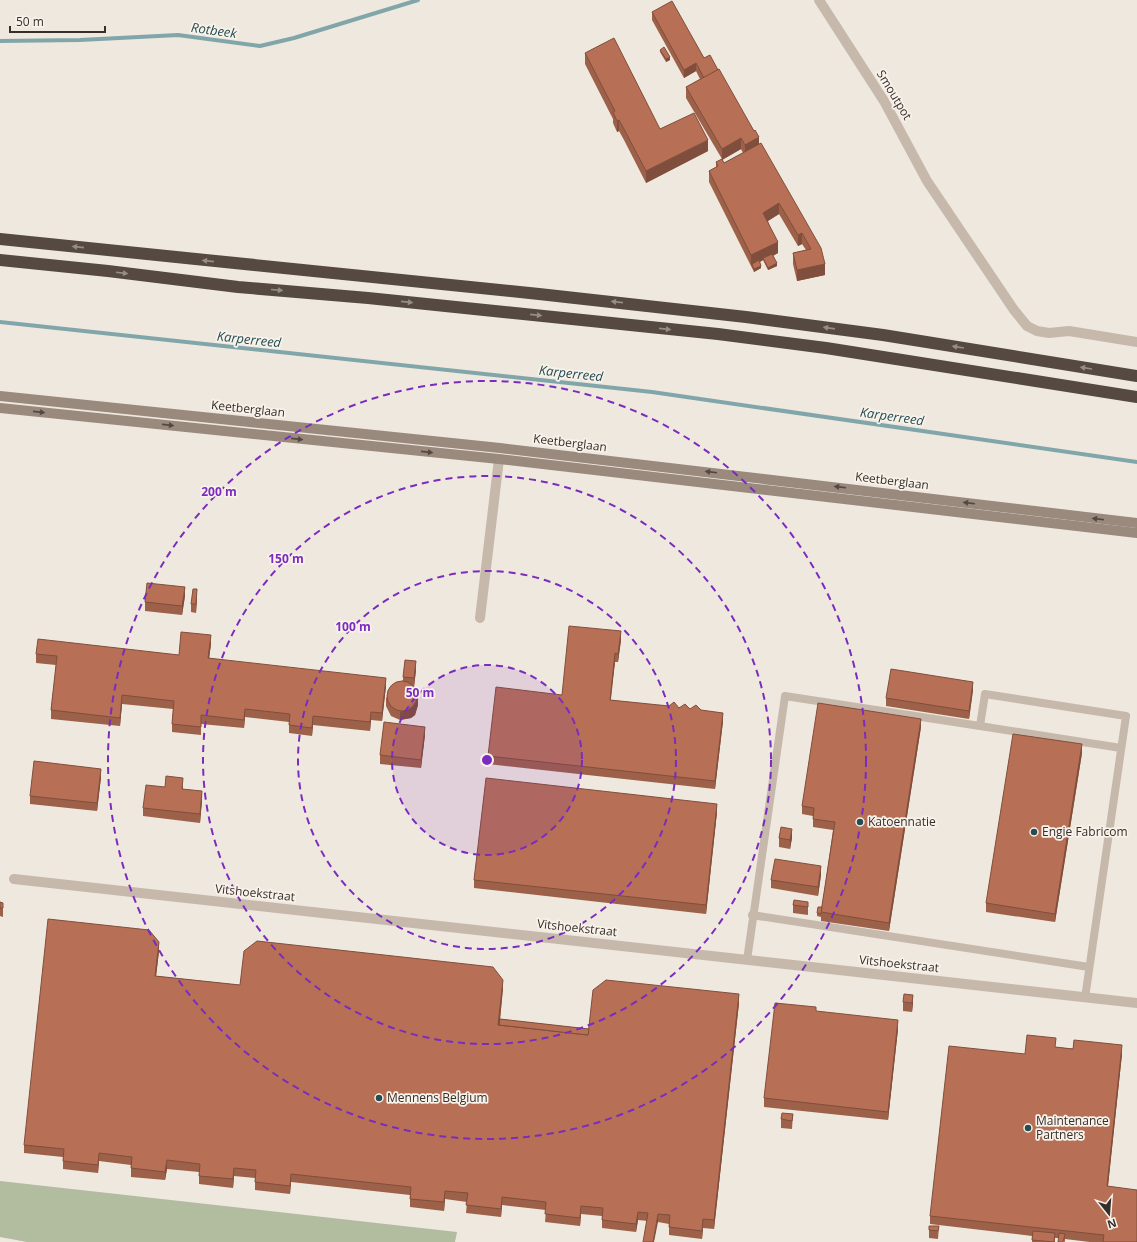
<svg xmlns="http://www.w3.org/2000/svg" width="1137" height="1242" viewBox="0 0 1137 1242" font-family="'Open Sans',sans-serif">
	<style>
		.green { fill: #b2bda0 }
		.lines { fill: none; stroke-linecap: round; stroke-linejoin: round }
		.stream { stroke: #81a6a9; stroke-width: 4 }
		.lane { stroke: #c6b9ac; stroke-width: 8 }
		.street { stroke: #c6b9ac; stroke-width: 10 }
		.secondary { stroke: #9a897d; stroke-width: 10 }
		.highway { stroke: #554942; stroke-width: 12 }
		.wall { fill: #9d6049; fill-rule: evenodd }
		.shaded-wall { fill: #804e3c }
		.building { fill: #b77055; stroke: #804e3c }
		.oneway { fill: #968d85 }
		.oneway2 { fill: #534943 }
		.ring { fill: none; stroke: #7b2cbf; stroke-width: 2; stroke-dasharray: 7 5 }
		.poi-dot { fill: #244d52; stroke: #f8f2ea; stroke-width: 1.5 }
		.labels { text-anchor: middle; stroke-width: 3.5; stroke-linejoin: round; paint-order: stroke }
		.street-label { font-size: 12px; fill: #352e2a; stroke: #f8f2ea }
		.poi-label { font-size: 12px; fill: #352e2a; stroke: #f8f2ea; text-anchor: start }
		.water-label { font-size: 13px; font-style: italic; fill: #244d52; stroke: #f8f2ea }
		.centre { fill: #7b2cbf; stroke: #f8f2ea; stroke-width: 2 }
		.ring-label { font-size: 12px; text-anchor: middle; font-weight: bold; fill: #7b2cbf; stroke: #f8f2ea; stroke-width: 3.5; stroke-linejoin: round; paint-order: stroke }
	</style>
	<rect width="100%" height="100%" fill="#efe8de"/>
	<!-- green -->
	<path class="green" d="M0,1181L457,1232L455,1242H27L0,1237Z"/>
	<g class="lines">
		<!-- stream -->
		<g class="stream">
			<path d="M0,41L80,40L178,35L260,46L294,38L418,0"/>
			<path d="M0,322L652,392L1137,462"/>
		</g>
		<!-- lane -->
		<g class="lane">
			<path d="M752,915L1089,967"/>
			<path d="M747,960L785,696L980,726"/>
			<path d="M1085,998L1126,716L985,694L980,726L1121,748"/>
		</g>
		<!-- street -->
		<g class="street">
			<path d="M819,0L884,101L927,181L1014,310L1027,326L1037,331L1049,333L1069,331L1137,342"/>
			<path d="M480,618L499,459"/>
			<path d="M14,879L1137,1003"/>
		</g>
		<!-- secondary -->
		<g class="secondary">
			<path d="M0,396L500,448L1137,523"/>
			<path d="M0,408L499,459L1137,533"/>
		</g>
		<!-- highway -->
		<g class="highway">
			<path d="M0,239L539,294L746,317L883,335L1137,376"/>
			<path d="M0,260L108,271L238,287L368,298L718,334L826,348L1137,397"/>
		</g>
	</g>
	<!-- wall -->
	<g class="wall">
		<path d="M652,12L704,58L759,144L825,275L797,281L793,264V253L806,250L802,244L798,246L779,214L768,221L778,253L773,256L777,266L768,270L763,260L760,262L761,268L754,272L709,182V171L716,168V162L722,159L686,98V87L700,79L696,71L684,78L652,20ZM741,149L743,153L724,163L722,160Z"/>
		<path d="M660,50L670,60L666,62L660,52Z"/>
		<path d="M585,53L660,129L708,151L646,183L624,140L619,131L617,132L613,123V119L585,64Z"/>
		<path d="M185,596L182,615L145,611V602Z"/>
		<path d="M197,598L196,613L191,612V604Z"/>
		<path d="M621,640L618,662H615L610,700L701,710L723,721L715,789L488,764V756L562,695Z"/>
		<path d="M211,644L209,658L386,686L382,721L371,720L370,731L313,725L312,736L289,733V722L245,717L244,728L201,724V735L172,732V724L173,709L122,704L120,726L51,719V710L56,665L36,663V654L179,655Z"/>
		<path d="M416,670L414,686L418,705L415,715L411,718L400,720L391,716L386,706V698L403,680V677Z"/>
		<path d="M973,690L969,719L886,706V698Z"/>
		<path d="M921,727L889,931L821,921V917L817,916V913L822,907L833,830L813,827V816L802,814V806Z"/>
		<path d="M425,735L421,768L380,764V755Z"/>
		<path d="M1082,753L1055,922L986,912V903Z"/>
		<path d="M101,777L97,811L30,804V796Z"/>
		<path d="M183,786V789L202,800L200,823L143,816V808L165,787Z"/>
		<path d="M717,812L706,914L474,888V880Z"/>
		<path d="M779,838H792L790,849L779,847Z"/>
		<path d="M821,875L818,896L771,888V880Z"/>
		<path d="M0,902L3,903V917L0,916Z"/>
		<path d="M808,902V915L793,913V905Z"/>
		<path d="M159,951L156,976L240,985L503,988L500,1019L589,1029L739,1003L714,1229L703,1228L702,1239L669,1235V1224L658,1222L638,1220L636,1232L602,1228V1216L581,1214L580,1226L545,1222L546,1210L502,1205L501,1217L466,1213L467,1202L445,1199L444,1211L410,1207V1195L291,1182L290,1194L255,1190V1178L234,1176L233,1188L199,1184V1172L167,1169L165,1180L131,1177V1165L99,1161L98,1173L63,1169V1157L24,1153V1145Z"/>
		<path d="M903,1002L913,1003L912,1012L903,1011Z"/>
		<path d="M898,1029L888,1120L764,1107V1098Z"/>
		<path d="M1056,1047L1122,1054L1108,1186L1137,1242H1090L1065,1239V1242L1058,1238H1055V1242H1032V1236L930,1224V1216L1025,1054Z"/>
		<path d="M793,1114L792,1129L781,1128V1119Z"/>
		<path d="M939,1226L938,1239L929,1238V1230Z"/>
	</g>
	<!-- shaded-wall -->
	<g class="shaded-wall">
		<path d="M670,57V60L666,62V59Z"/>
		<path d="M696,63V71L684,78V70Z"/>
		<path d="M619,120V131L617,132V121Z"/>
		<path d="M759,137V148L745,156V145Z"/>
		<path d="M741,138V149L722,160V149Z"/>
		<path d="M708,140V151L646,183V171Z"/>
		<path d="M779,203V214L763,224V213Z"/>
		<path d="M802,233V244L798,246V235Z"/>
		<path d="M778,242V253L764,260L763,258V260L753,266L752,264L751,266V255Z"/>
		<path d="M777,263V266L768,270V268Z"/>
		<path d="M825,264V275L797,281V270Z"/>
		<path d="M761,266V268L754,272V269Z"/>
		<path d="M185,587V596L182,615V606Z"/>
		<path d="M197,589V598L196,613V604Z"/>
		<path d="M621,631V640L618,662V654Z"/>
		<path d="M211,635V644L208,667V658Z"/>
		<path d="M615,653V662L610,708V700Z"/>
		<path d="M416,661V670L414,687V678Z"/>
		<path d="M386,678V686L382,721V713Z"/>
		<path d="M973,682V690L969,719V711Z"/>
		<path d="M122,695V704L120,726V718Z"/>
		<path d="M418,697V705L415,715L411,718L400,720V712Z"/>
		<path d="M245,709V717L244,728V720Z"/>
		<path d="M371,712V720L370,731V722Z"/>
		<path d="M723,713V721L715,789V781Z"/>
		<path d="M313,716V725L312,736V728Z"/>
		<path d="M921,719V727L889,931V923Z"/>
		<path d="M425,727V735L421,768V760Z"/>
		<path d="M1082,744V753L1055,922V914Z"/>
		<path d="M101,769V777L97,811V803Z"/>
		<path d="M202,791V800L200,823V814Z"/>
		<path d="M717,804V812L706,914V905Z"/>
		<path d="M792,829V838L790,849V840Z"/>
		<path d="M821,866V875L818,896V887Z"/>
		<path d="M159,942V951L155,985V976Z"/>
		<path d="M503,980V988L499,1030L498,1025Z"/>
		<path d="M739,994V1003L714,1229V1220Z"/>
		<path d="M913,995V1003L912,1012V1003Z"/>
		<path d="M898,1020V1029L888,1120V1112Z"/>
		<path d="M1122,1045V1054L1107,1195V1186Z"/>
		<path d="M99,1153V1161L98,1173V1165Z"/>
		<path d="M167,1160V1169L165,1180V1172Z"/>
		<path d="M234,1168V1176L233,1188V1179Z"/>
		<path d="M291,1174V1182L290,1194V1186Z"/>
		<path d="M445,1191V1199L444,1211V1202Z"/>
		<path d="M502,1197V1205L501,1217V1209Z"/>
		<path d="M581,1206V1214L580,1226V1218Z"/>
		<path d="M638,1212V1220L636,1232V1224Z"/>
		<path d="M658,1214V1222L654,1242H653Z"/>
		<path d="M703,1219V1228L702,1239V1231Z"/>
	</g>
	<!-- building -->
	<g class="building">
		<path d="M672,1L704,58L710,55L718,70L704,78L696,63L684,70L652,12Z"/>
		<path d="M614,38L660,129L694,113L708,140L646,171L624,129L619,120L617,121L613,112L615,111L585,53Z"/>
		<path d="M664,47L670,57L666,59L660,50Z"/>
		<path d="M719,69L754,131L755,130L759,137L745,145L741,138L722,149L686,87Z"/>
		<path d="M761,143L821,248L825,264L797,270L793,253L811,249L802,233L798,235L779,203L763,213L778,242L751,255L709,171L718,166L716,162L722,159L724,163Z"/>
		<path d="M772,254L777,263L768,268L763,258Z"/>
		<path d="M759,260L761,266L754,269L752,264Z"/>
		<path d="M147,583L185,587L182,606L145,602Z"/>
		<path d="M193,589H197L196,604H191Z"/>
		<path d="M569,626L621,631L618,654L615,653L610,700L669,706L674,702L679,708L685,704L690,709L696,705L701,710L723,713L715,781L488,756L496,687L562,695Z"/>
		<path d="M181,632L211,635L208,658L386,678L382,713L371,712L370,722L313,716L312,728L289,725L290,714L245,709L244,720L201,715V727L172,724L174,701L122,695L120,718L51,710L57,656L36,654L38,639L179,655Z"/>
		<path d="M405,660L416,661L414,678L403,677Z"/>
		<path d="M891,669L973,682L969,711L886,698Z"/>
		<circle cx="402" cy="696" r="15"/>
		<path d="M818,703L921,719L889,923L821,912L835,822L813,819L814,808L802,806Z"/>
		<path d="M384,722L425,727L421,760L380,755Z"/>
		<path d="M1013,734L1082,744L1055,914L986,903Z"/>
		<path d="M34,761L101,769L97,803L30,796Z"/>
		<path d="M166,776L183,778L182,789L202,791L200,814L143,808L146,785L165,787Z"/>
		<path d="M486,778L717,804L706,905L474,880Z"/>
		<path d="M781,827L792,829L790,840L779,838Z"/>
		<path d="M775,859L821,866L818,887L771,880Z"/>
		<path d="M794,900L808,902V907L793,905Z"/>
		<path d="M0,902L3,903V908H0Z"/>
		<path d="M818,907H822L821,914L817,913Z"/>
		<path d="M48,919L149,930L159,942L155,976L240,985L244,951L257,941L493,967L503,980L498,1025L588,1035L593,990L606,980L739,994L714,1220L703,1219L702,1231L669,1227L670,1215L658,1214L653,1242H643L648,1213L638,1212L636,1224L602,1220L603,1208L581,1206L580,1218L545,1214L546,1202L502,1197L501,1209L466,1205L468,1193L445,1191L444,1202L410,1199L411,1187L291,1174L290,1186L255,1182L256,1170L234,1168L233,1179L199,1176L200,1164L167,1160L165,1172L131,1168L132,1157L99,1153L98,1165L63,1161L64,1149L24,1145Z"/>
		<path d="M904,994L913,995L912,1003L903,1002Z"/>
		<path d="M775,1003L816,1007V1011L898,1020L888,1112L764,1098Z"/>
		<path d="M500,1019L589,1029L588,1035L499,1025Z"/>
		<path d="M1027,1035L1056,1038L1055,1047L1073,1049L1074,1040L1122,1045L1107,1186L1137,1190V1242H1103L1104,1235L930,1216L949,1046L1025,1054Z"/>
		<path d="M782,1113L793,1114L792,1121L781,1119Z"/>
		<path d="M929,1226H939L938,1231L929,1230Z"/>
		<path d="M1033,1231L1055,1233L1054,1242L1032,1240Z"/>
		<path d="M1059,1233L1065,1234L1063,1242H1058Z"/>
	</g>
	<!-- one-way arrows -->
	<defs><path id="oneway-solid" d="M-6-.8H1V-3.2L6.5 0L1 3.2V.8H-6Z"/></defs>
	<g class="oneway">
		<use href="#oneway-solid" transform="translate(78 247) rotate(-174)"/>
		<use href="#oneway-solid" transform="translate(208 261) rotate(-174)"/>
		<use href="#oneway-solid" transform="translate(122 273) rotate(7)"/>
		<use href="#oneway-solid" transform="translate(277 290) rotate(5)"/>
		<use href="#oneway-solid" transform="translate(407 302) rotate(6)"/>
		<use href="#oneway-solid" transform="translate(617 302) rotate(-174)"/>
		<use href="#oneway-solid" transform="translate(536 315) rotate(6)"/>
		<use href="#oneway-solid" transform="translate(829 328) rotate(-172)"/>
		<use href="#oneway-solid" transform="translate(665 329) rotate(6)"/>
		<use href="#oneway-solid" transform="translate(958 347) rotate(-171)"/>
		<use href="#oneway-solid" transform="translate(1086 368) rotate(-171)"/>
	</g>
	<g class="oneway2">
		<use href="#oneway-solid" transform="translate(39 412) rotate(6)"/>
		<use href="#oneway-solid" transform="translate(168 425) rotate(6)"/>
		<use href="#oneway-solid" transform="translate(297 439) rotate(6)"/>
		<use href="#oneway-solid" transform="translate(427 452) rotate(6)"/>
		<use href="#oneway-solid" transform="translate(711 472) rotate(-173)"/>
		<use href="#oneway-solid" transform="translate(840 487) rotate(-173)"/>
		<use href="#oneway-solid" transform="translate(969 503) rotate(-173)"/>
		<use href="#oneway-solid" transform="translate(1098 519) rotate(-173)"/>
	</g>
	<!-- distance rings -->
	<circle cx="487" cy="760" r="95" fill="#7b2cbf" fill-opacity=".12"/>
	<g class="ring">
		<circle cx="487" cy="760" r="95"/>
		<circle cx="487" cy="760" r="189"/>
		<circle cx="487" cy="760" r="284"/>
		<circle cx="487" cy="760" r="379"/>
	</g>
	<!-- markers -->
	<g class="poi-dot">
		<circle cx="860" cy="822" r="4"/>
		<circle cx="1034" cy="832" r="4"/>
		<circle cx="379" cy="1098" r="4"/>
		<circle cx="1028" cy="1128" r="4"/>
	</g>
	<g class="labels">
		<!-- street labels -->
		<g class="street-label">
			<text transform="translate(894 95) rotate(59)" y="4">Smoutpot</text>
			<text transform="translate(248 409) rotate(6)" y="4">Keetberglaan</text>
			<text transform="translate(570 443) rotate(7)" y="4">Keetberglaan</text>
			<text transform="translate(892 481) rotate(7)" y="4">Keetberglaan</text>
			<text transform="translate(255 893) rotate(6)" y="4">Vitshoekstraat</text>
			<text transform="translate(577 928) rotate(6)" y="4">Vitshoekstraat</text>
			<text transform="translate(899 964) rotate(6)" y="4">Vitshoekstraat</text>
		</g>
		<!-- poi labels -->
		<g class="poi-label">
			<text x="868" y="826">Katoennatie</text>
			<text x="1042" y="836">Engie Fabricom</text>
			<text x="387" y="1102">Mennens Belgium</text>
			<text x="1036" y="1125">Maintenance<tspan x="1036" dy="14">Partners</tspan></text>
		</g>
		<!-- water labels -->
		<g class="water-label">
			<text transform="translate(214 30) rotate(8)" y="5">Rotbeek</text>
			<text transform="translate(249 339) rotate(6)" y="5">Karperreed</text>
			<text transform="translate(571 373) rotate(6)" y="5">Karperreed</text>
			<text transform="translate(892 416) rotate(8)" y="5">Karperreed</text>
		</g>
	</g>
	<circle cx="487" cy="760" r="6" class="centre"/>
	<g class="ring-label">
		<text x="219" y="496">200 m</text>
		<text x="286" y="563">150 m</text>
		<text x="353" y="631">100 m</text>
		<text x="420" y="697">50 m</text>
	</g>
	<!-- north arrow -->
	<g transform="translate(1109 1214) rotate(163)" stroke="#f8f2ea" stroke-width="3" paint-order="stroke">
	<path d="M0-3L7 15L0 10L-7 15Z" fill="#352e2a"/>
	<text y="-6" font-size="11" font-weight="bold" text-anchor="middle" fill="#352e2a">N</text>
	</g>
	<!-- scale -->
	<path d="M10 26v6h95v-6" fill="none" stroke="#352e2a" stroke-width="2"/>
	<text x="16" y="26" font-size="12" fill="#352e2a" stroke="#f8f2ea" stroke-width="3" paint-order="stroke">50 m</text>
</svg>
